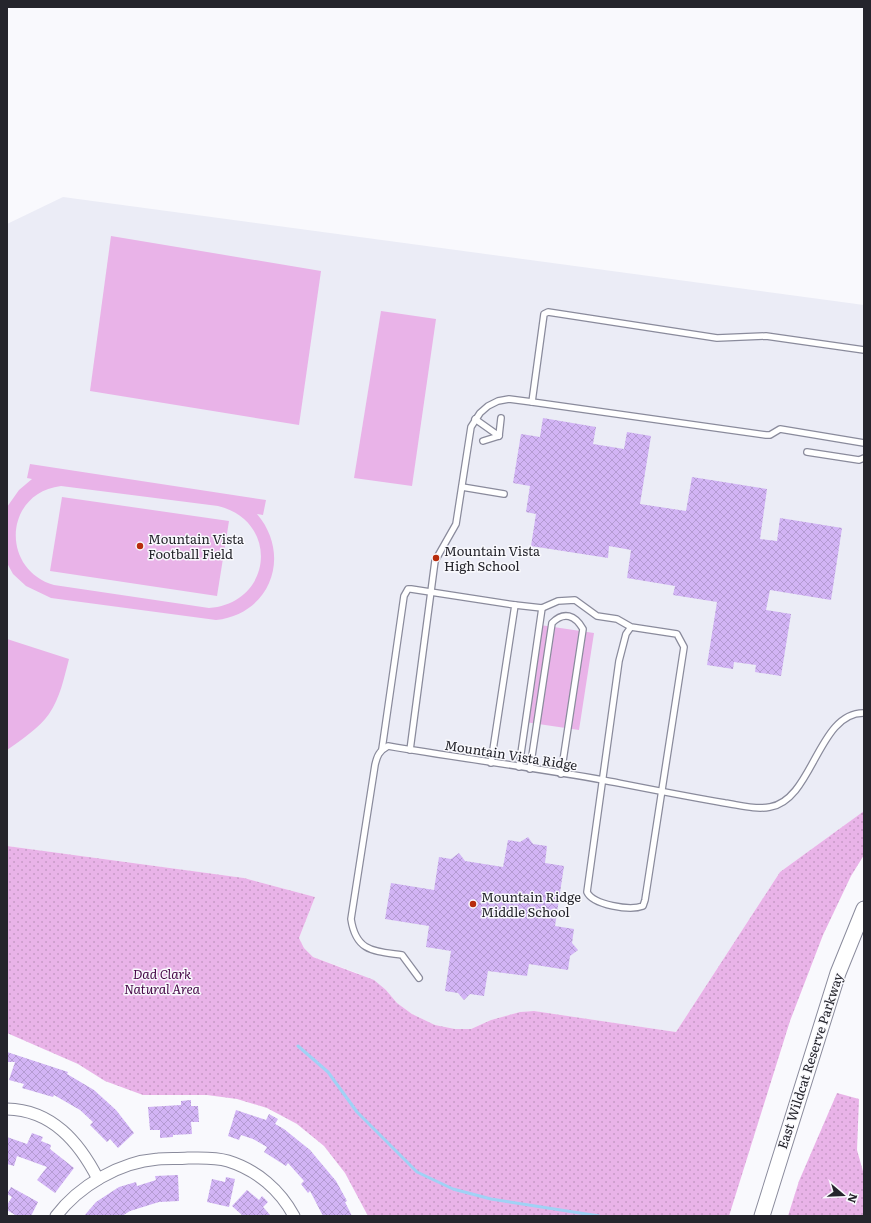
<svg xmlns="http://www.w3.org/2000/svg" width="871" height="1223" viewBox="0 0 871 1223" font-family="Literata,serif">
	<style>
		.built { fill: #ebecf6 }
		.grass { fill: url(#grass-dots) }
		.garden { fill: #e9b3e8; fill-rule: evenodd }
		.lines { fill: none; stroke-linecap: round; stroke-linejoin: round }
		.stream { stroke: #a0d2f5; stroke-width: 3 }
		.building { fill: url(#building-cross-hatch) }
		.lane-casing { stroke: #8a8b9c; stroke-width: 8 }
		.street-casing { stroke: #8a8b9c; stroke-width: 13 }
		.secondary-casing { stroke: #8a8b9c; stroke-width: 17 }
		.lane { stroke: #fff; stroke-width: 5.5 }
		.street { stroke: #fff; stroke-width: 11 }
		.secondary { stroke: #fff; stroke-width: 15 }
		.poi-dot { fill: #b82d0d; stroke: #f9f9fd; stroke-width: 1.5 }
		.labels { text-anchor: middle; stroke-width: 3; stroke-linejoin: round; paint-order: stroke }
		.poi-label { font-size: 13px; fill: #25252c; stroke: #f9f9fd; text-anchor: start }
		.street-label { font-size: 13px; fill: #25252c; stroke: #f9f9fd }
		.park-label { font-size: 13px; font-style: italic; fill: #450746; stroke: #f9f9fd }
	</style>
	<defs>
		<pattern id="grass-dots" width="8" height="8" patternUnits="userSpaceOnUse"><rect width="8" height="8" fill="#e9b3e8"/><path d="M2 2h.1M6 6h.1" fill="none" stroke="#c89ac7" stroke-width="1.8" stroke-linecap="round"/></pattern>
		<pattern id="building-cross-hatch" width="8" height="8" patternUnits="userSpaceOnUse"><rect width="8" height="8" fill="#d2b4f5"/><path d="M0 0l8 8M0 8l8-8" fill="none" stroke="#b49bd2"/></pattern>
	</defs>
	<rect width="100%" height="100%" fill="#f9f9fd"/>
	<!-- built -->
	<path class="built" d="M63,197L864,305V811L780,872L676,1032L534,1011L520,1012L491,1020L471,1029H455L435,1025L412,1014L397,1003L386,990L357,973L313,957L304,948L299,938L315,897L244,878L7,846V224Z"/>
	<!-- grass -->
	<g class="grass">
		<path d="M864,811V855L851,876L823,935L790,1021L729,1216H368L345,1173L324,1146L297,1124L267,1108L237,1099L207,1095H143L105,1081L78,1064L7,1033V846L244,878L315,897L299,938L304,948L313,957L374,980L386,990L397,1003L412,1014L435,1025L455,1029H471L491,1020L520,1012L534,1011L676,1032L780,872Z"/>
		<path d="M837,1093L859,1099L857,1150L864,1175V1216H788L799,1181Z"/>
	</g>
	<!-- garden -->
	<g class="garden">
		<path d="M111,236L321,271L299,425L90,391Z"/>
		<path d="M381,311L436,319L412,486L354,478Z"/>
		<path d="M30,464L266,500L263,515L257,514C292,555 271,614 216,620L51,598L26,586L13,574L7,563V507L19,490L32,479L27,478ZM61,486L218,506C280,521 273,603 209,608L54,585C0,569 4,493 61,486Z"/>
		<path d="M62,497L229,521L217,596L50,571Z"/>
		<path d="M540,625L594,633L579,730L525,722Z"/>
		<path d="M7,639L69,659C64,678 60,698 49,714C39,728 21,740 7,750Z"/>
	</g>
	<g class="lines">
		<!-- stream -->
		<path class="stream" d="M298,1046L328,1072L357,1112L417,1172L453,1189L491,1199L599,1216"/>
	</g>
	<!-- building -->
	<g class="building">
		<path d="M543,418L596,427L593,444L624,449L627,432L651,436L640,504L686,511L692,477L767,489L760,539L777,541L780,518L842,528L831,600L770,590L766,610L791,614L781,676L755,672L756,665L734,662L733,669L707,665L717,602L673,595L675,586L627,578L631,550L609,546L608,558L531,546L536,514L526,512L530,486L513,483L521,434L540,437Z"/>
		<path d="M528,837L533,844L547,846L545,863L564,866L555,926L574,929L572,943L578,950L570,956L568,970L529,964L527,976L488,971L484,996L470,994L464,1000L458,993L445,991L451,951L426,947L429,926L385,919L391,883L434,890L439,857L451,859L459,853L465,861L503,867L508,840L520,842Z"/>
		<path d="M7,1052L68,1072L67,1074L94,1090L116,1110L134,1133L118,1148L110,1139L107,1142L90,1125L93,1122L80,1110L54,1095L53,1097L22,1088L24,1084L9,1080L15,1062H7Z"/>
		<path d="M191,1100V1106H198L199,1122H191L192,1134L173,1135V1137L160,1138V1130H150L148,1107L181,1105V1101Z"/>
		<path d="M236,1110L266,1120L269,1114L278,1119L275,1124L284,1129L310,1150L336,1181L347,1201L345,1202L352,1216H323L310,1191L308,1193L301,1184L304,1181L288,1163L286,1166L264,1152L267,1147L253,1139L241,1135L239,1140L228,1136Z"/>
		<path d="M32,1133L43,1137L41,1141L51,1145L50,1149L74,1168L55,1193L37,1180L47,1167L17,1156L14,1166L7,1164V1137L27,1144Z"/>
		<path d="M178,1175L179,1201L159,1202L130,1211L122,1216H84L96,1202L119,1187L136,1182L137,1186L156,1180L155,1176Z"/>
		<path d="M226,1177L235,1179L229,1207L207,1202L212,1179L225,1182Z"/>
		<path d="M11,1187L38,1202L31,1216H17L7,1210V1205L12,1197L7,1194Z"/>
		<path d="M247,1190L259,1200L262,1196L268,1202L263,1207L271,1216H243L232,1206Z"/>
	</g>
	<g class="lines">
		<!-- lane casing -->
		<g class="lane-casing">
			<g id="lane">
				<path d="M532,402L766,435H770L780,429L864,443"/>
				<path d="M475,419L499,436"/>
				<path d="M483,441L499,436L501,418"/>
				<path d="M807,452L859,460L864,458"/>
				<path d="M462,487L504,494"/>
				<path d="M515,605L542,608L558,601L575,600L597,616L617,619L631,627L677,634L684,647L645,900L643,906C630,911 593,905 587,892L619,661L626,634L631,627"/>
				<path d="M382,749L404,596L408,589H411L515,605L491,763"/>
				<path d="M410,750L435,561L456,524L471,427L480,413L488,406L498,401L509,399L532,402L544,314L548,312L717,338L766,336L864,350"/>
				<path d="M519,767L542,608"/>
				<path d="M530,769L552,623C564,611 575,615 583,629L561,774"/>
				<path d="M419,978L402,955C374,951 356,952 351,919L375,765C377,756 379,751 388,746C459,758 531,767 603,780C644,788 684,796 725,803C739,805 756,810 770,807C813,800 818,712 864,713"/>
			</g>
		</g>
		<!-- street casing -->
		<g class="street-casing">
			<g id="street">
				<path d="M7,1109C52,1110 79,1142 98,1179"/>
				<path d="M56,1216C79,1186 119,1162 158,1159C168,1158 178,1159 188,1158C201,1158 215,1157 228,1161C257,1170 280,1190 294,1216"/>
			</g>
		</g>
		<!-- secondary casing -->
		<g class="secondary-casing">
			<path id="secondary" d="M762,1216L838,973L864,909"/>
		</g>
		<!-- lane -->
		<use href="#lane" class="lane"/>
		<!-- street -->
		<use href="#street" class="street"/>
		<!-- secondary -->
		<use href="#secondary" class="secondary"/>
	</g>
	<!-- markers -->
	<g class="poi-dot">
		<circle cx="140" cy="546" r="4"/>
		<circle cx="436" cy="558" r="4"/>
		<circle cx="473" cy="904" r="4"/>
	</g>
	<g class="labels">
		<!-- poi labels -->
		<g class="poi-label">
			<text x="148" y="544">Mountain Vista<tspan x="148" dy="15">Football Field</tspan></text>
			<text x="444" y="556">Mountain Vista<tspan x="444" dy="15">High School</tspan></text>
			<text x="481" y="902">Mountain Ridge<tspan x="481" dy="15">Middle School</tspan></text>
		</g>
		<!-- street labels -->
		<g class="street-label">
			<text transform="translate(511 755) rotate(9)" y="5">Mountain Vista Ridge</text>
			<text transform="translate(810 1061) rotate(-72)" y="5">East Wildcat Reserve Parkway</text>
		</g>
		<!-- park labels -->
		<g class="park-label">
			<text x="162" y="979">Dad Clark<tspan x="162" dy="15">Natural Area</tspan></text>
		</g>
	</g>
	<!-- border -->
	<rect width="871" height="1223" fill="none" stroke="#25252c" stroke-width="16"/>
	<!-- north arrow -->
	<g transform="translate(843 1195) rotate(109)" stroke="#f9f9fd" stroke-width="3" paint-order="stroke">
	<path d="M0-3L7 15L0 10L-7 15Z" fill="#25252c"/>
	<text y="-6" font-size="11" font-weight="bold" text-anchor="middle" fill="#25252c">N</text>
	</g>
</svg>
